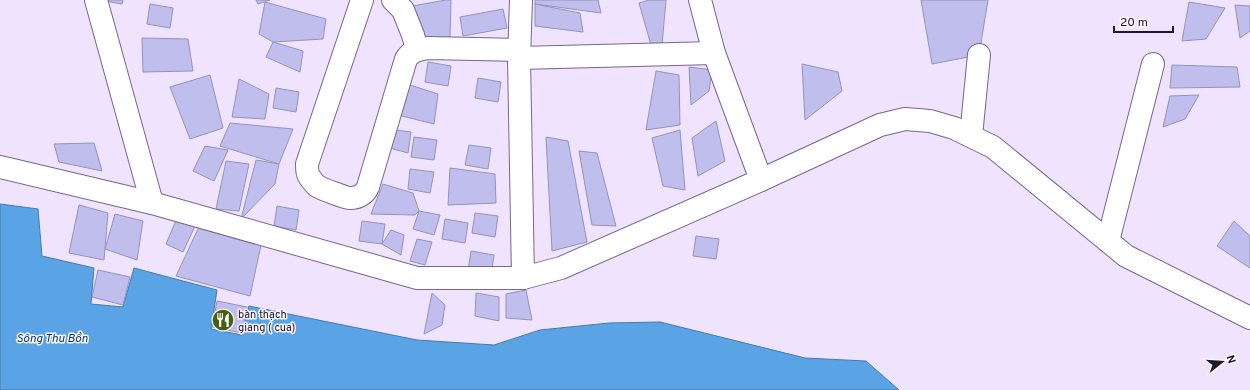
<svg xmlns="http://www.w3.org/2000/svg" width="1250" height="390" viewBox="0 0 1250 390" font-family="Overpass,sans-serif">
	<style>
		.water { fill: #5aa4e5; stroke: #487aac }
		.building { fill: #c0beec; stroke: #9492be }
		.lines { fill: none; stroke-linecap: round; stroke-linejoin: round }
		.minor-casing { stroke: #79668d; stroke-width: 24 }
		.minor { stroke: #fff; stroke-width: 22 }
		.labels { text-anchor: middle; stroke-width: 3; stroke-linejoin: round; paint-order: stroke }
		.poi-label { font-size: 11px; fill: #1e1726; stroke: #f9f4fe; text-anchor: start }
		.water-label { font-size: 12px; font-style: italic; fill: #003b65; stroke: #f9f4fe }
	</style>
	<rect width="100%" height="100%" fill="#f0e3fe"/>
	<!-- water -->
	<path class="water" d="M0,204L38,209L42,256L94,268L91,304L123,307L134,268L217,290L211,329L242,335L249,306L417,340L494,345L540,330L609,323L660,322L805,358L866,361L899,390H0Z"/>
	<!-- building -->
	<g class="building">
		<path d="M99,0H123L122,4Z"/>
		<path d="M256,0H270L258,4Z"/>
		<path d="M446,0H451L450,37L423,39L407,7Z"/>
		<path d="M535,0H598L601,13L535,4Z"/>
		<path d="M649,0H666L662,45H651L639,3Z"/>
		<path d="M921,0H988L979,55L932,64Z"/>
		<path d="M265,2L326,19L323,39L273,42L259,34Z"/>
		<path d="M1189,2L1225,8L1206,39L1182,41Z"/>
		<path d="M150,4L173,8L170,28L147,24Z"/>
		<path d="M535,4L580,13L583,32L535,26Z"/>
		<path d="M1235,5L1250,6V31L1240,38Z"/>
		<path d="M503,9L507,28L463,36L460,17Z"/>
		<path d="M142,38L188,39L193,71L143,72Z"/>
		<path d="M273,42L303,51L300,72L266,57Z"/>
		<path d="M428,62L451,66L448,86L425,82Z"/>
		<path d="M802,64L838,72L842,91L805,120Z"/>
		<path d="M1172,65L1237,67L1240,87L1170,88Z"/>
		<path d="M689,67L712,70L709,91L691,105Z"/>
		<path d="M656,71L679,75L680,125L646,130Z"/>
		<path d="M210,75L223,128L190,139L170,87Z"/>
		<path d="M478,78L501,82L498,102L475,98Z"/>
		<path d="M239,79L269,94L265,119L232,117Z"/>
		<path d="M410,85L438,94L434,124L394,114Z"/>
		<path d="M276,88L299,92L296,112L273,108Z"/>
		<path d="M1199,95L1185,119L1163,127L1170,96Z"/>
		<path d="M716,121L725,161L698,176L692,138Z"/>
		<path d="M230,123L293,129L279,164L220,146Z"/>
		<path d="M388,129L411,132L408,153L386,147Z"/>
		<path d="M680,130L685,190L663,186L652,138Z"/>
		<path d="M414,137L437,140L434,160L411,157Z"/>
		<path d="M546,137L568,141L587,242L552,251Z"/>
		<path d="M94,143L102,171L59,162L54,144Z"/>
		<path d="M469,145L491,148L488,169L465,165Z"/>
		<path d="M205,146L228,150L214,181L193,171Z"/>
		<path d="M579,151L597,153L616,226L592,225Z"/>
		<path d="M256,160L279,164L275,184L241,219Z"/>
		<path d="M226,161L249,164L239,211L216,209Z"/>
		<path d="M450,168L495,174L496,203L448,205Z"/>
		<path d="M410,169L434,172L430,193L408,189Z"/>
		<path d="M383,184L413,193L419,211L415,215L371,214Z"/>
		<path d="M79,205L108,213L104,260L69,253Z"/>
		<path d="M277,206L299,210L296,230L274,226Z"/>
		<path d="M419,211L440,215L434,235L413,229Z"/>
		<path d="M475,213L498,216L495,237L472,233Z"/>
		<path d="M115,214L143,221L137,260L105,249Z"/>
		<path d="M177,218L195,226L183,252L166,244Z"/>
		<path d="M445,219L468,223L465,243L442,239Z"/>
		<path d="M362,221L385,224L382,244L359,241Z"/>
		<path d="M1234,221L1250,236V268L1217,246Z"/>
		<path d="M199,227L261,245L250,296L176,276Z"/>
		<path d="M391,230L404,235L401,255L382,244Z"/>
		<path d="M696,236L719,239L716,259L693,256Z"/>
		<path d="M417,239L432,242L425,265L410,261Z"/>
		<path d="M471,251L494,255L491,275L468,271Z"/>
		<path d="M98,270L130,277L123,305L92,297Z"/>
		<path d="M526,290L532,320L506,318V294Z"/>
		<path d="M432,293L445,305L442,325L424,334Z"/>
		<path d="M476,293L499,297V321L475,316Z"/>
		<path d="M217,301L247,307L242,333L212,327Z"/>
	</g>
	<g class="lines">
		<!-- minor casing -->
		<g class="minor-casing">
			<g id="minor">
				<path d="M96,0L152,203"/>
				<path d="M362,0L307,164C307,169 307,175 311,179C312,181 315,184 317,186C322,189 346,198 350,198C358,198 365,194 368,187L406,59C412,50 419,50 428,48L519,50"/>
				<path d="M393,0L403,10L413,35L417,50"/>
				<path d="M521,0L519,58L523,278"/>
				<path d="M700,0L714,53L761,180"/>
				<path d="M519,58L714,53"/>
				<path d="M971,136L979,55"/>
				<path d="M0,167L152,203L417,278H523L561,268L761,180L880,125L905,119L930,121L954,128L993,147L1126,256L1250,318"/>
				<path d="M1108,241L1153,64"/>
			</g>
		</g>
		<!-- minor -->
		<use href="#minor" class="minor"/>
	</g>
	<!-- icons -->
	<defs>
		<g id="restaurant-disc" transform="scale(1.15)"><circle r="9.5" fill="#466010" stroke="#f9f4fe"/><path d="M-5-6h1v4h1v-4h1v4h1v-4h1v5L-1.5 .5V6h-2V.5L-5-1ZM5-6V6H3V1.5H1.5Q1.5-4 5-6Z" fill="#fff"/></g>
	</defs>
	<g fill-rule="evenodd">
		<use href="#restaurant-disc" x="223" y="320"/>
	</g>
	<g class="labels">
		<!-- poi labels -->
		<g class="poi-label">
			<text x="238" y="318">bàn thạch<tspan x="238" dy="13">giang ( cua)</tspan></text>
		</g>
		<!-- water labels -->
		<g class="water-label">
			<text x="52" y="342">Sông Thu Bồn</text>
		</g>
	</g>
	<!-- north arrow -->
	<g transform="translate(1222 362) rotate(73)" stroke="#f9f4fe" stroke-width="3" paint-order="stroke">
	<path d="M0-3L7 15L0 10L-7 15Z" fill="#1e1726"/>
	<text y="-6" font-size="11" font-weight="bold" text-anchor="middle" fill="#1e1726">N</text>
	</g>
	<!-- scale -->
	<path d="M1114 26v6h59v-6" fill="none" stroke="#1e1726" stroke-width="2"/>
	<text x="1120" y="26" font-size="12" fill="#1e1726" stroke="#f9f4fe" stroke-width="3" paint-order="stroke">20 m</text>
</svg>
